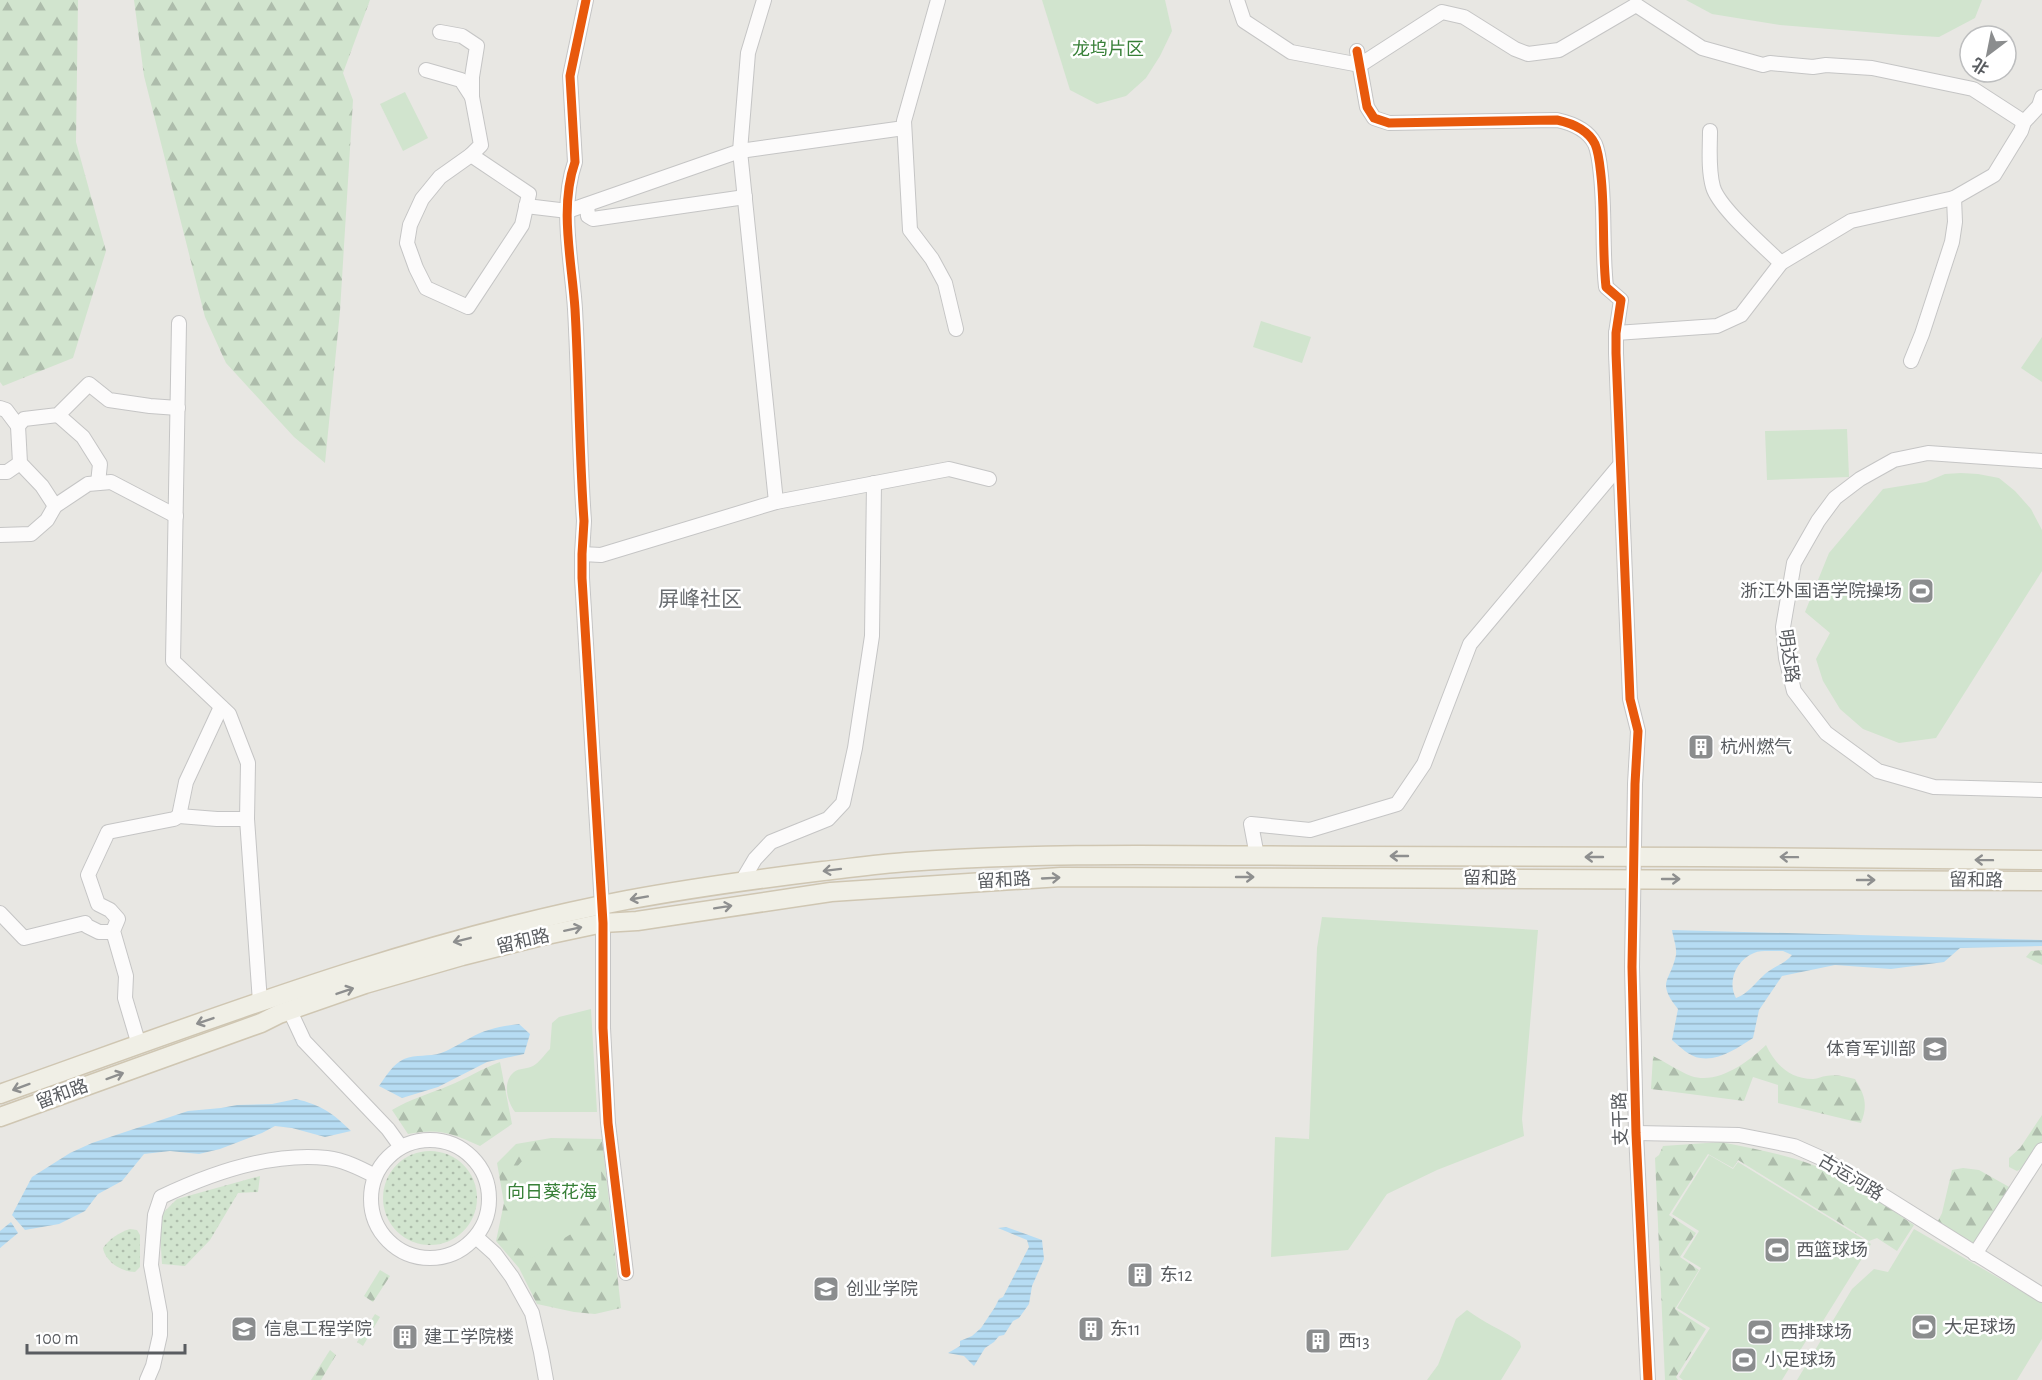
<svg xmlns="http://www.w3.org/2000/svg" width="2042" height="1380" viewBox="0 0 2042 1380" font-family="'Alegreya Sans','Noto Sans SC',sans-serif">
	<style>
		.grass { fill: url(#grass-dots) }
		.forest { fill: url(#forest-firs) }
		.green { fill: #d1e4ce }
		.water { fill: url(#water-rules); fill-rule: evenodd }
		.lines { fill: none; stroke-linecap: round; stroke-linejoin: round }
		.minor-casing { stroke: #c5c5c5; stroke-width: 16 }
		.major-casing { stroke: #cfc6b2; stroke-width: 21 }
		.minor { stroke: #fcfbfb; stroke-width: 14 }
		.major { stroke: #f0efe6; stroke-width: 18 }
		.cycleway-casing { stroke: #fff; stroke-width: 13 }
		.cycleway { stroke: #e8590c; stroke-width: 9 }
		.oneway { stroke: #8e8f8f }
		.labels { text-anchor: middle; stroke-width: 5; stroke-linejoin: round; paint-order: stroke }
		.park-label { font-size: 18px; fill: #388038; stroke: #fff }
		.poi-label { font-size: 18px; fill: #595c60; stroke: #fff; text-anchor: start }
		.street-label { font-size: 18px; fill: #595c60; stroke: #fff }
		.quarter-label { font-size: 21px; fill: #6a6e72; stroke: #fff }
	</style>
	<defs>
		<pattern id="grass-dots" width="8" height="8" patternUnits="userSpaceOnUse" patternTransform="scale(1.5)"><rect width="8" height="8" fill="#d1e4ce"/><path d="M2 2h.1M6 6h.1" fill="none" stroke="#adbcab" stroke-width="1.8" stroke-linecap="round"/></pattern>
		<pattern id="forest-firs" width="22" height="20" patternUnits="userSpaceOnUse" patternTransform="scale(1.5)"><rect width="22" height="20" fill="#d1e4ce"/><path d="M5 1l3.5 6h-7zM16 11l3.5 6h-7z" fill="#adbcab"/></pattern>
		<pattern id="water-rules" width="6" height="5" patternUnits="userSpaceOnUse" patternTransform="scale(1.5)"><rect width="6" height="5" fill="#b6dcf3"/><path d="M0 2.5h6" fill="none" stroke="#97b6c8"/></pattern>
	</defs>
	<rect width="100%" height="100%" fill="#e8e7e3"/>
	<!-- grass -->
	<g class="grass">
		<circle cx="430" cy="1198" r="47"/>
		<path d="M260,1176L258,1192L238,1193L210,1240L185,1266L162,1264L159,1217L177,1199Z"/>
		<path d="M130,1229L137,1230L140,1235V1267L135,1272C121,1272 105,1261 103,1248C109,1239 120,1232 130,1229Z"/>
	</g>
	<!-- forest -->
	<g class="forest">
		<path d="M0,0H78L76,142L106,251L73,358L3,386L0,382Z"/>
		<path d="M134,0H370L343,73L353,100L340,311L325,463L294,437L226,363L205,317L144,76Z"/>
		<path d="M2042,950V965L2026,957L2031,951Z"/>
		<path d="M1766,1045C1775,1064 1789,1079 1813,1079C1818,1079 1822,1076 1826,1076C1836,1074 1846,1077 1855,1079C1865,1095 1868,1105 1861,1123L1778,1103V1085L1753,1077L1744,1101L1651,1089L1653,1056C1666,1062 1678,1071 1691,1076C1718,1085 1748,1062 1766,1045Z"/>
		<path d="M500,1062L512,1124L480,1146C451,1133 440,1128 408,1134L392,1110C410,1099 429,1094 448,1086C466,1079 481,1069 500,1062Z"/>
		<path d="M2042,1115V1141L2025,1167L2017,1171L2009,1167V1158L2020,1148Z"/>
		<path d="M551,1138L602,1139L621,1308L595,1314L574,1312L537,1304L519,1268L496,1241L504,1203L497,1163L516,1144Z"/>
		<path d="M1721,1142C1760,1150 1800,1157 1836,1175C1863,1188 1888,1208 1914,1225L1897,1251L1877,1238L1869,1241L1738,1160L1733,1168L1708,1154L1669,1215L1696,1233L1680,1257L1699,1270L1675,1309L1706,1329L1676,1377L1678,1380H1665L1655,1158L1659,1155L1663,1146Z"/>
		<path d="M1963,1168L1979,1170L2011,1188L1972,1245L1937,1223L1942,1213L1952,1170Z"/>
		<path d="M380,1270L390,1276L373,1302L364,1296Z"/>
		<path d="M375,1314L380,1317L363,1346L357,1342Z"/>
		<path d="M330,1350L336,1355L321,1380H311Z"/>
	</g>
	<!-- green -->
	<g class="green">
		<path d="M1042,0H1165L1172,31L1160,56L1146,78L1126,96L1097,104L1070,90Z"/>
		<path d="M1686,0H1982L1975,18L1939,37L1903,35L1780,25L1712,14Z"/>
		<path d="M405,92L428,138L403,151L380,104Z"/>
		<path d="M1261,321L1311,337L1302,363L1253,347Z"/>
		<path d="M2042,337V382L2021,368Z"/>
		<path d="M1847,429L1849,477L1767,480L1765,431Z"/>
		<path d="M1961,473L1978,474L1999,478L2015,491L2031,509L2042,530V571L1936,738L1899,743L1863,729L1840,709L1823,681L1816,659L1830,633L1805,612L1829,553L1883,489L1926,482L1945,474Z"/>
		<path d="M1322,917L1538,930L1522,1119L1524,1136L1437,1170L1387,1194L1348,1250L1271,1257L1275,1137L1309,1139L1317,948Z"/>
		<path d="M591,1009L597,1112H515C507,1101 502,1082 514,1072C519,1068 527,1069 533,1066C539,1063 545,1054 550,1049L552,1023L559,1017Z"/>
		<path d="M540,1151H600L602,1191L571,1234L532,1258L517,1247L508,1235L507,1222L513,1198L508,1177L530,1152Z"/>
		<path d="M1709,1155L1733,1169L1738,1162L1871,1244L1813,1337L1809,1336L1782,1380H1683L1679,1377L1710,1328L1677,1308L1701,1268L1683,1257L1699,1231L1672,1214Z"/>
		<path d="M1914,1229L2042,1303V1339L2017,1380H1797L1852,1289L1874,1269L1888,1272Z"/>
		<path d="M1467,1310C1484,1323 1503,1330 1520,1342L1521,1347L1501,1380H1427L1438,1365L1456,1319Z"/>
	</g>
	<!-- water -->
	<g class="water">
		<path d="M1672,930L2042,940V946L1960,948L1944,962L1891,969L1835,965L1782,976L1759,1010L1753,1038C1737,1048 1720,1061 1700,1058C1690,1057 1679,1046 1672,1040L1678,1009C1656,981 1670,983 1676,955C1677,947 1673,937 1672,930ZM1768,951H1783L1792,955C1785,964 1774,966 1765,974C1755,983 1749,993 1736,998C1727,982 1736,960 1754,953C1758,951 1764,951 1768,951Z"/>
		<path d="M519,1024L530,1034L524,1054L487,1062L438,1087L402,1098L379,1086C386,1076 393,1064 404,1059C416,1054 429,1057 441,1053C452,1049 460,1043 470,1038C485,1029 502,1026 519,1024Z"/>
		<path d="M296,1099C321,1105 333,1113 351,1131L325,1137L292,1128L275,1126L262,1133L220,1149L199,1154L170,1151L144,1154L122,1181L98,1194L85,1211L59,1224L25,1230L12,1215L32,1177L70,1153L92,1143L188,1111L221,1108L237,1105L272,1104Z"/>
		<path d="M11,1222L18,1233L0,1248V1231Z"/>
		<path d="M1006,1227L1042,1240L1044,1259L1032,1286L1029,1304L1019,1318L1013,1321L1004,1335L999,1336L994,1342L985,1348L974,1366L964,1356L948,1353L960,1346V1341L972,1336L981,1328L995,1307L999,1299L1003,1297L1029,1247L1027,1240L998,1228Z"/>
	</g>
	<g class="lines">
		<!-- minor casing -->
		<g class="minor-casing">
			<g id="minor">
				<path d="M586,0L570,76L575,162C559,208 572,262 575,309C579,379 579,450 584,521L582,554V578L603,923V1028L608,1123L626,1273"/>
				<path d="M764,0L748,53L740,151L776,502"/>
				<path d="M938,0L904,121L910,230L932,259L945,283L956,329"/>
				<path d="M1237,0L1244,21L1291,52L1360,65L1442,12L1464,17L1515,49L1528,54L1559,50L1636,5"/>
				<path d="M1636,5L1702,48L1763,65L1770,63L1813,67L1826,65L1872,68L1973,89L2024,122"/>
				<path d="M440,32L462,36L477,46L472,77V97"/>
				<path d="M1357,51L1367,107L1374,118L1389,123L1557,120C1571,123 1588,130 1595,144C1599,153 1600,167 1601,176C1605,213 1602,250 1606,287L1621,300L1616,333V353L1630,699L1638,731L1635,784L1632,967L1636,1133L1648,1380"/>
				<path d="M426,70L461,80L472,97L481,145L471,155"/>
				<path d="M1710,131C1710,149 1708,169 1713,187C1719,208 1764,246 1781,263"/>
				<path d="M471,155L529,194L522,225L468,307L426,288L416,268L407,243L410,225L422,199L440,177Z"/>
				<path d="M587,205L588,216L593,219L745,197"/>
				<path d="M526,206L568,211L740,151L904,128"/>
				<path d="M179,323L173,661L229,714L248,763L247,819L260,1002"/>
				<path d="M1616,333L1717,326L1741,315L1781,263L1851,221L1954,198L1994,175L2021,131L2024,122L2039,106L2042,97"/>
				<path d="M1911,361L1922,334L1952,242L1955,222L1954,198"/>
				<path d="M0,408L6,410L18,426"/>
				<path d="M58,415L83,437L100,464L98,483"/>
				<path d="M2042,461L1928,453L1894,460L1860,479L1835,498L1818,521L1794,563L1783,627L1786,658L1794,691L1826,733L1878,771L1934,787L2042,790"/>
				<path d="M0,472H7L20,463"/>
				<path d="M55,506L42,486L20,463L18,426L24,419L58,415L89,384L109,400L150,406L178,408"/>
				<path d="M0,535L31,534L47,520L55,506L88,484L111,482L176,516"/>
				<path d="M582,554L601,555L776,502L949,469L989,479"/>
				<path d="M179,816L186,782L221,707"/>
				<path d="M1257,856L1251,824L1310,830L1397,804L1424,764L1470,644L1620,465"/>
				<path d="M742,881L755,859L771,842L828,819L843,803L855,748L872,636L874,483"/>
				<path d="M0,913L24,938L85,923L87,926L99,932H113"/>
				<path d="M290,1011L304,1041L388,1129L401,1147"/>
				<path d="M139,1045L125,998L126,976L113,931L118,919L110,910L98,904L88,875L108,832L174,819L179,816L217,819H247"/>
				<path d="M1636,1133L1739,1135L1794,1146L1821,1158L1855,1178L2042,1295"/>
				<circle cx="430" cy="1199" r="59"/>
				<path d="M476,1237L495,1254L512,1277L532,1313L541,1352L546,1380"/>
				<path d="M1975,1254L2042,1150"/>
				<path d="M147,1380L153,1366L160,1335V1313L151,1265L155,1215L161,1197C209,1174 272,1152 327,1158C344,1160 360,1168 375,1176"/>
			</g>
		</g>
		<!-- major casing -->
		<g class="major-casing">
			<g id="major">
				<path d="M0,1094C206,1021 412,941 627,900C692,888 757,879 823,871C850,868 878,864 906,862C1055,851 1205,856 1354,856C1583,856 1813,857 2042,860"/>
				<path d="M0,1117L261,1023L279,1014L365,984L462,956L542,936L603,923L637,921L831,892L1061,877L2042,881"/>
			</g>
		</g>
		<!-- minor -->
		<use href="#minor" class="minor"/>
		<!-- major -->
		<use href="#major" class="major"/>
		<!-- cycleway casing -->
		<g class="cycleway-casing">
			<g id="cycleway">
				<path d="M586,0L570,76L575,162C559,208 572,262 575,309C579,379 579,450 584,521L582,554V578L603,923V1028L608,1123L626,1273"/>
				<path d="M1357,51L1367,107L1374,118L1389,123L1557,120C1571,123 1588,130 1595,144C1599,153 1600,167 1601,176C1605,213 1602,250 1606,287L1621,300L1616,333V353L1630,699L1638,731L1635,784L1632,967L1636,1133L1648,1380"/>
			</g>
		</g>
		<!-- cycleway -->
		<use href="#cycleway" class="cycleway"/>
	</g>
	<!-- one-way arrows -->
	<defs><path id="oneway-shaft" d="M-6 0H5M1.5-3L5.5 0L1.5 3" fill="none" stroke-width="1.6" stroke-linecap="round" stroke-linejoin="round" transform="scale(1.5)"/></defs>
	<g class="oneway">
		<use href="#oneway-shaft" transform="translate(1399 856) rotate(-180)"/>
		<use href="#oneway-shaft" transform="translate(1594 857) rotate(-180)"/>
		<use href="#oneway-shaft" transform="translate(1789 857) rotate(-179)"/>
		<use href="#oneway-shaft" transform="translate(1984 860) rotate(-179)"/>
		<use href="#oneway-shaft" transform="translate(832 870) rotate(173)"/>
		<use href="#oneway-shaft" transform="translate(1245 877)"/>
		<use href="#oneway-shaft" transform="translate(1051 878) rotate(-3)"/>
		<use href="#oneway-shaft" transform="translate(1671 879)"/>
		<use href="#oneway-shaft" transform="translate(1866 880)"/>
		<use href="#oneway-shaft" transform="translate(639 898) rotate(170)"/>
		<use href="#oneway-shaft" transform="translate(723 907) rotate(-9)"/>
		<use href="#oneway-shaft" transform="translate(573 929) rotate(-12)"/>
		<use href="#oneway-shaft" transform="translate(462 940) rotate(166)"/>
		<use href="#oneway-shaft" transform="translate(345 991) rotate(-19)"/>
		<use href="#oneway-shaft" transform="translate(205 1021) rotate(161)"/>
		<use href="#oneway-shaft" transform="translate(115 1076) rotate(-20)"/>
		<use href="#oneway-shaft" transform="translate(21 1087) rotate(160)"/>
	</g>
	<!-- icons -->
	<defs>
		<g id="stadium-square" transform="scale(1.35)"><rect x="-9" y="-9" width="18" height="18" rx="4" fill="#8b8d8e" stroke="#fff"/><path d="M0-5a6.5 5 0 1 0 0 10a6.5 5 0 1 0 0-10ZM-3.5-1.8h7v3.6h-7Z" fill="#fff"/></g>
		<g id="building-square" transform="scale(1.35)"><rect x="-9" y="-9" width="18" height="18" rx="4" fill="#8b8d8e" stroke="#fff"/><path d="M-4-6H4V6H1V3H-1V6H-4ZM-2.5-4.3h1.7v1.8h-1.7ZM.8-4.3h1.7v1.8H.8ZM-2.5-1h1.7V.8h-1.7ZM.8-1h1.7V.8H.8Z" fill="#fff"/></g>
		<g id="university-square" transform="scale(1.35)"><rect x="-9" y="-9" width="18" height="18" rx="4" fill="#8b8d8e" stroke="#fff"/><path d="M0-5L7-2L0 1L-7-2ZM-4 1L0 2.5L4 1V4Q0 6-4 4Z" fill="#fff"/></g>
	</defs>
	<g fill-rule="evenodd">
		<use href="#stadium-square" x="1921" y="591"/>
		<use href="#building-square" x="1701" y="747"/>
		<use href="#university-square" x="1935" y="1049"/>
		<use href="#stadium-square" x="1777" y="1250"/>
		<use href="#building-square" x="1140" y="1275"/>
		<use href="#university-square" x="826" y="1289"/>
		<use href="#stadium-square" x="1924" y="1327"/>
		<use href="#university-square" x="244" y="1329"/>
		<use href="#building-square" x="1091" y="1329"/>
		<use href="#stadium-square" x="1760" y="1332"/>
		<use href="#building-square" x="405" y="1337"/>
		<use href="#building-square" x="1318" y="1341"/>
		<use href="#stadium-square" x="1744" y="1360"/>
	</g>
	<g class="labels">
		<!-- park labels -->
		<g class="park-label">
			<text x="1108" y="55">龙坞片区</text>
			<text x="552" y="1198">向日葵花海</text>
		</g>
		<!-- poi labels -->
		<g class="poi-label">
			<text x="1902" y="597" text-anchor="end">浙江外国语学院操场</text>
			<text x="1720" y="753">杭州燃气</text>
			<text x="1916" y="1055" text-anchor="end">体育军训部</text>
			<text x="1796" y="1256">西篮球场</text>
			<text x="1160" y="1281">东12</text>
			<text x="846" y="1295">创业学院</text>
			<text x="1944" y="1333">大足球场</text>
			<text x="264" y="1335">信息工程学院</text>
			<text x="1110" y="1335">东11</text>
			<text x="1780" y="1338">西排球场</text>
			<text x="424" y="1343">建工学院楼</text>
			<text x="1338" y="1347">西13</text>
			<text x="1764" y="1366">小足球场</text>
		</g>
		<!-- street labels -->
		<g class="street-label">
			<text transform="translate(1789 656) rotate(82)" y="6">明达路</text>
			<text x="1490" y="884">留和路</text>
			<text transform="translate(1004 880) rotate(-3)" y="6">留和路</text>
			<text transform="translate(1976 880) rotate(1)" y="6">留和路</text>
			<text transform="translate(523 941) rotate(-13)" y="6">留和路</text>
			<text transform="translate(62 1094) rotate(-20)" y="6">留和路</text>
			<text transform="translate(1620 1119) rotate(-92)" y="6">支干路</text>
			<text transform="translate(1851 1177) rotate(31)" y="6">古运河路</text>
		</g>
		<!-- quarter labels -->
		<g class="quarter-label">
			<text x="700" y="606">屏峰社区</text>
		</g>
	</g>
	<!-- north arrow -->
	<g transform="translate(1988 54) rotate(212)"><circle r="28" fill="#ffffff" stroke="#bdbebf" stroke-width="1.5"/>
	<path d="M0-4.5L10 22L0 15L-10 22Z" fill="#8b8d8e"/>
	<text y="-9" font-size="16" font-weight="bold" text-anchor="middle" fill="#595c60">北</text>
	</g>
	<!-- scale -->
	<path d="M27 1344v9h158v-9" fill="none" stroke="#595c60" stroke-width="3"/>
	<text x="36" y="1344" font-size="18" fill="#595c60" stroke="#ffffff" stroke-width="4.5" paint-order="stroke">100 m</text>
</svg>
